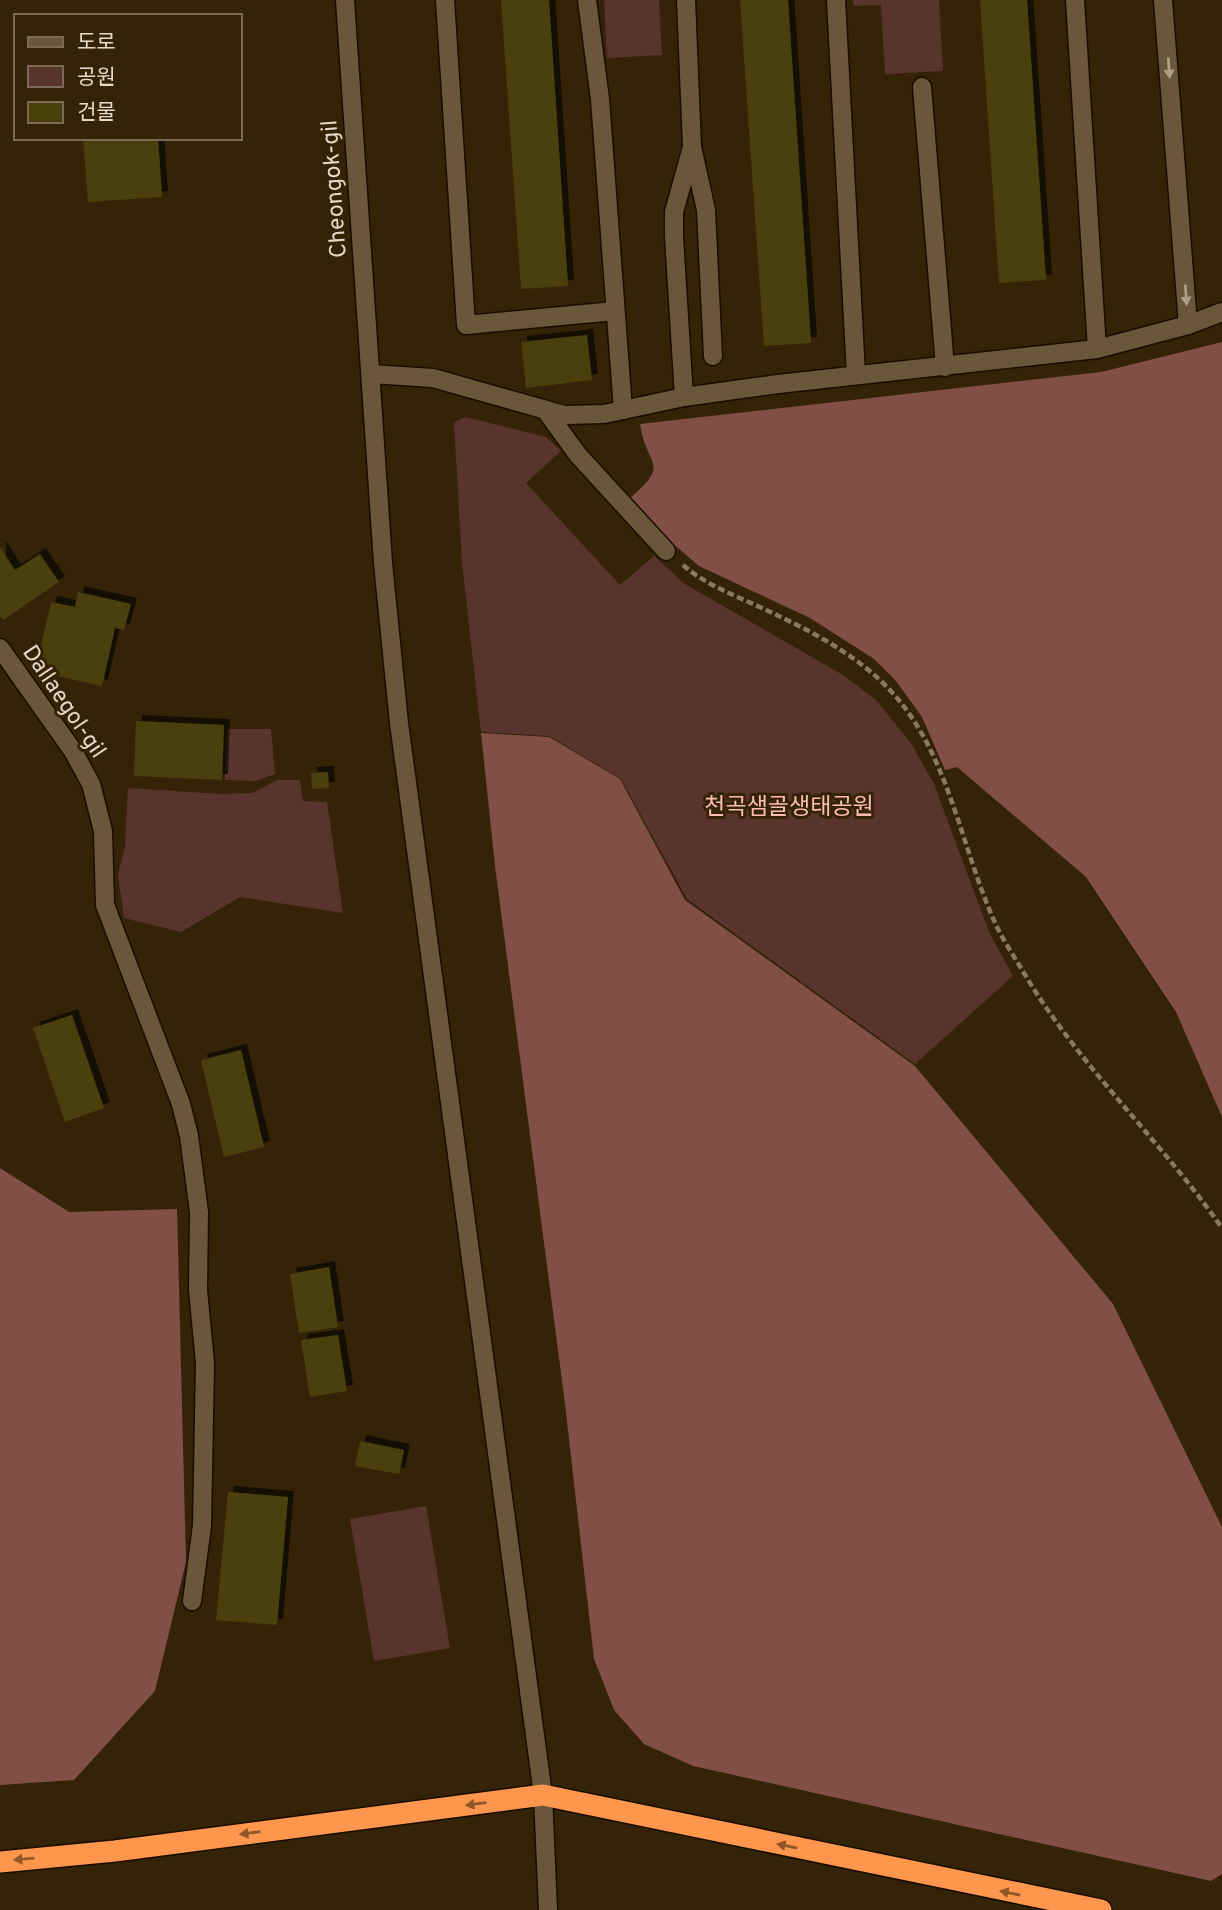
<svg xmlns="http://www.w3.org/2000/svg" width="1222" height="1910" viewBox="0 0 1222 1910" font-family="Overpass,'Noto Sans KR',sans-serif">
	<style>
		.green { fill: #59342d }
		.forest { fill: #814f46 }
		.building { fill: #49400c; filter: url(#shadow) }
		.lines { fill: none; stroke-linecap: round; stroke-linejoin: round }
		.minor-casing { stroke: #190d00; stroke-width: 21 }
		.highway-casing { stroke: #190d00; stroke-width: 24 }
		.path { stroke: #887963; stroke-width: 4.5; stroke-dasharray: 7 3.5; stroke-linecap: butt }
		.minor { stroke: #6a563b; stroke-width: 18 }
		.highway { stroke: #fe964e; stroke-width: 21 }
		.oneway { fill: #ad9e89 }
		.oneway2 { fill: #8f5727 }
		.labels { text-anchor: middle; stroke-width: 6; stroke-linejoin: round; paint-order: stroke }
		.street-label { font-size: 23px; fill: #e4d8c9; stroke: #342307 }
		.park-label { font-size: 23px; fill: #febbaf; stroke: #342307 }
	</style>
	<defs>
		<filter id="shadow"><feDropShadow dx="6" dy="-6" stdDeviation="0" flood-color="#0009"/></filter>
	</defs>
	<rect width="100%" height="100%" fill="#342307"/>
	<!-- green -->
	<g class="green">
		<path d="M604,0H659L662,55L607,58Z"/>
		<path d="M853,0H939L943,71L885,74L881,5L854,6Z"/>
		<path d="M466,417L546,437L561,451L526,483L620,585L654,556L685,584L843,675L876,700L911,743L934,784L990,934L1013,976L915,1064L687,899L621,779L549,736L481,732L462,563L454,422Z"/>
		<path d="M227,729H271L275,774L256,781L225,780Z"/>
		<path d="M277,780H300L303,801L327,802L343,913L240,897L181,932L124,918L118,875L125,846L128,788L221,794L252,793Z"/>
		<path d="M426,1506L450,1648L374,1661L350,1519Z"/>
	</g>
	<!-- forest -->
	<g class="forest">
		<path d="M1222,342V1117L1176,1012L1086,877L957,767L945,770L922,717L896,681L874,659L810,618L699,566L671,542L630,498C672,462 646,467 640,424L1101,372Z"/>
		<path d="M481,733L549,737L620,779L685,900L915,1066L1113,1304L1222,1527V1874L1211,1881L693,1766L644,1744L614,1710L594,1659L565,1404L495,866Z"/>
		<path d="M0,1168L69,1212L177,1209L186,1562L155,1691L74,1780L0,1785Z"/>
	</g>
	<!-- building -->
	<g class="building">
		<path d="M501,0H549L568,286L521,289Z"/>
		<path d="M740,0H788L811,343L764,346Z"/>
		<path d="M980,0H1027L1046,280L999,283Z"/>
		<path d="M83,138H158L162,197L88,202Z"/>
		<path d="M587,335L592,380L526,388L521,342Z"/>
		<path d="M0,547L15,570L40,554L59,582L3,620L0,616Z"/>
		<path d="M78,592L131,604L124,630L115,628L102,686L35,671L51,602L75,607Z"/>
		<path d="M136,721L224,725L222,780L134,776Z"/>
		<path d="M328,772L329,788L312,789L311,773Z"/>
		<path d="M72,1015L104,1108L65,1122L33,1028Z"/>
		<path d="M241,1050L264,1147L224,1157L201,1060Z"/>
		<path d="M329,1267L338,1327L299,1333L290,1274Z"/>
		<path d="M338,1335L347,1391L310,1397L301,1340Z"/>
		<path d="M360,1441L404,1450L399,1474L355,1466Z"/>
		<path d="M228,1492L288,1497L277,1625L216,1620Z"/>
	</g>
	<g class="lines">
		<!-- minor casing -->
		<g class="minor-casing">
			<g id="minor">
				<path d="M345,0L383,563L399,723L543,1795L548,1910"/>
				<path d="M445,0L466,325L615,311"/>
				<path d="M587,0L600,99L623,410"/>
				<path d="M686,0L692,147L706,210L713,356"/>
				<path d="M836,0L856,375"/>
				<path d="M1075,0L1097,349"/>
				<path d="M1163,0L1188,325"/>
				<path d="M922,87L945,367"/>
				<path d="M371,374L433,378L564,415L604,414L684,397L778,384L1097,349L1188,325L1222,312"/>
				<path d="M684,397L674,237V212L692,147"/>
				<path d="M546,411L578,455L666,551"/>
				<path d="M0,648L73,751L91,784L103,831L105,905L181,1104L189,1136L199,1212L198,1290L205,1363L202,1526L192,1601"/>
			</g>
		</g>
		<!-- highway casing -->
		<g class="highway-casing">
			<path id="highway" d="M0,1862L115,1851L543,1795L1101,1910"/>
		</g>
		<!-- path -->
		<path class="path" d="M683,565C706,585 734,595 762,608C805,628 853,652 887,687C950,751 960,848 997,927C1004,941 1013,955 1021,968C1076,1063 1159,1138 1222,1228"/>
		<!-- minor -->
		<use href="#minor" class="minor"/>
		<!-- highway -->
		<use href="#highway" class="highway"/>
	</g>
	<!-- one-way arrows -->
	<defs><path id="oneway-solid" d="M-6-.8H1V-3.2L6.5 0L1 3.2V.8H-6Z" transform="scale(1.75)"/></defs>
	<g class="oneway">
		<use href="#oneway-solid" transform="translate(1169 68) rotate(86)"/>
		<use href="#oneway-solid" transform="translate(1186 295) rotate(86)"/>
	</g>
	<g class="oneway2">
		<use href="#oneway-solid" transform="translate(476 1804) rotate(173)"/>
		<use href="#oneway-solid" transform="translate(250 1833) rotate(173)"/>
		<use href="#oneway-solid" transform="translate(787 1846) rotate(-168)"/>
		<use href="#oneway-solid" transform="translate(24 1859) rotate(175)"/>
		<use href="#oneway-solid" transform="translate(1010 1893) rotate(-168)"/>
	</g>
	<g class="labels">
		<!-- street labels -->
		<g class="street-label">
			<text transform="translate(333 189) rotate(-94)" y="8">Cheongok-gil</text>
			<text transform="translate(65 701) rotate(56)" y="8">Dallaegol-gil</text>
		</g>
		<!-- park labels -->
		<g class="park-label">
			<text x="789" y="814">천곡샘골생태공원</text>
		</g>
	</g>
	<!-- legend -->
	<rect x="14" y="14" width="228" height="126" fill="#342307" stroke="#7a6b55" stroke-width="2"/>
	<rect x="28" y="37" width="35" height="10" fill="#6a563b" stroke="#7a6b55" stroke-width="2"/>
	<text x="77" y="49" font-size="21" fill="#e4d8c9">도로</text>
	<rect x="28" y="66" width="35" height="21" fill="#59342d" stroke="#7a6b55" stroke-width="2"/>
	<text x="77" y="84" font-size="21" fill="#e4d8c9">공원</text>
	<rect x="28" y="102" width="35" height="21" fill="#49400c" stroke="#7a6b55" stroke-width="2"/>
	<text x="77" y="119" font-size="21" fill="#e4d8c9">건물</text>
</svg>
